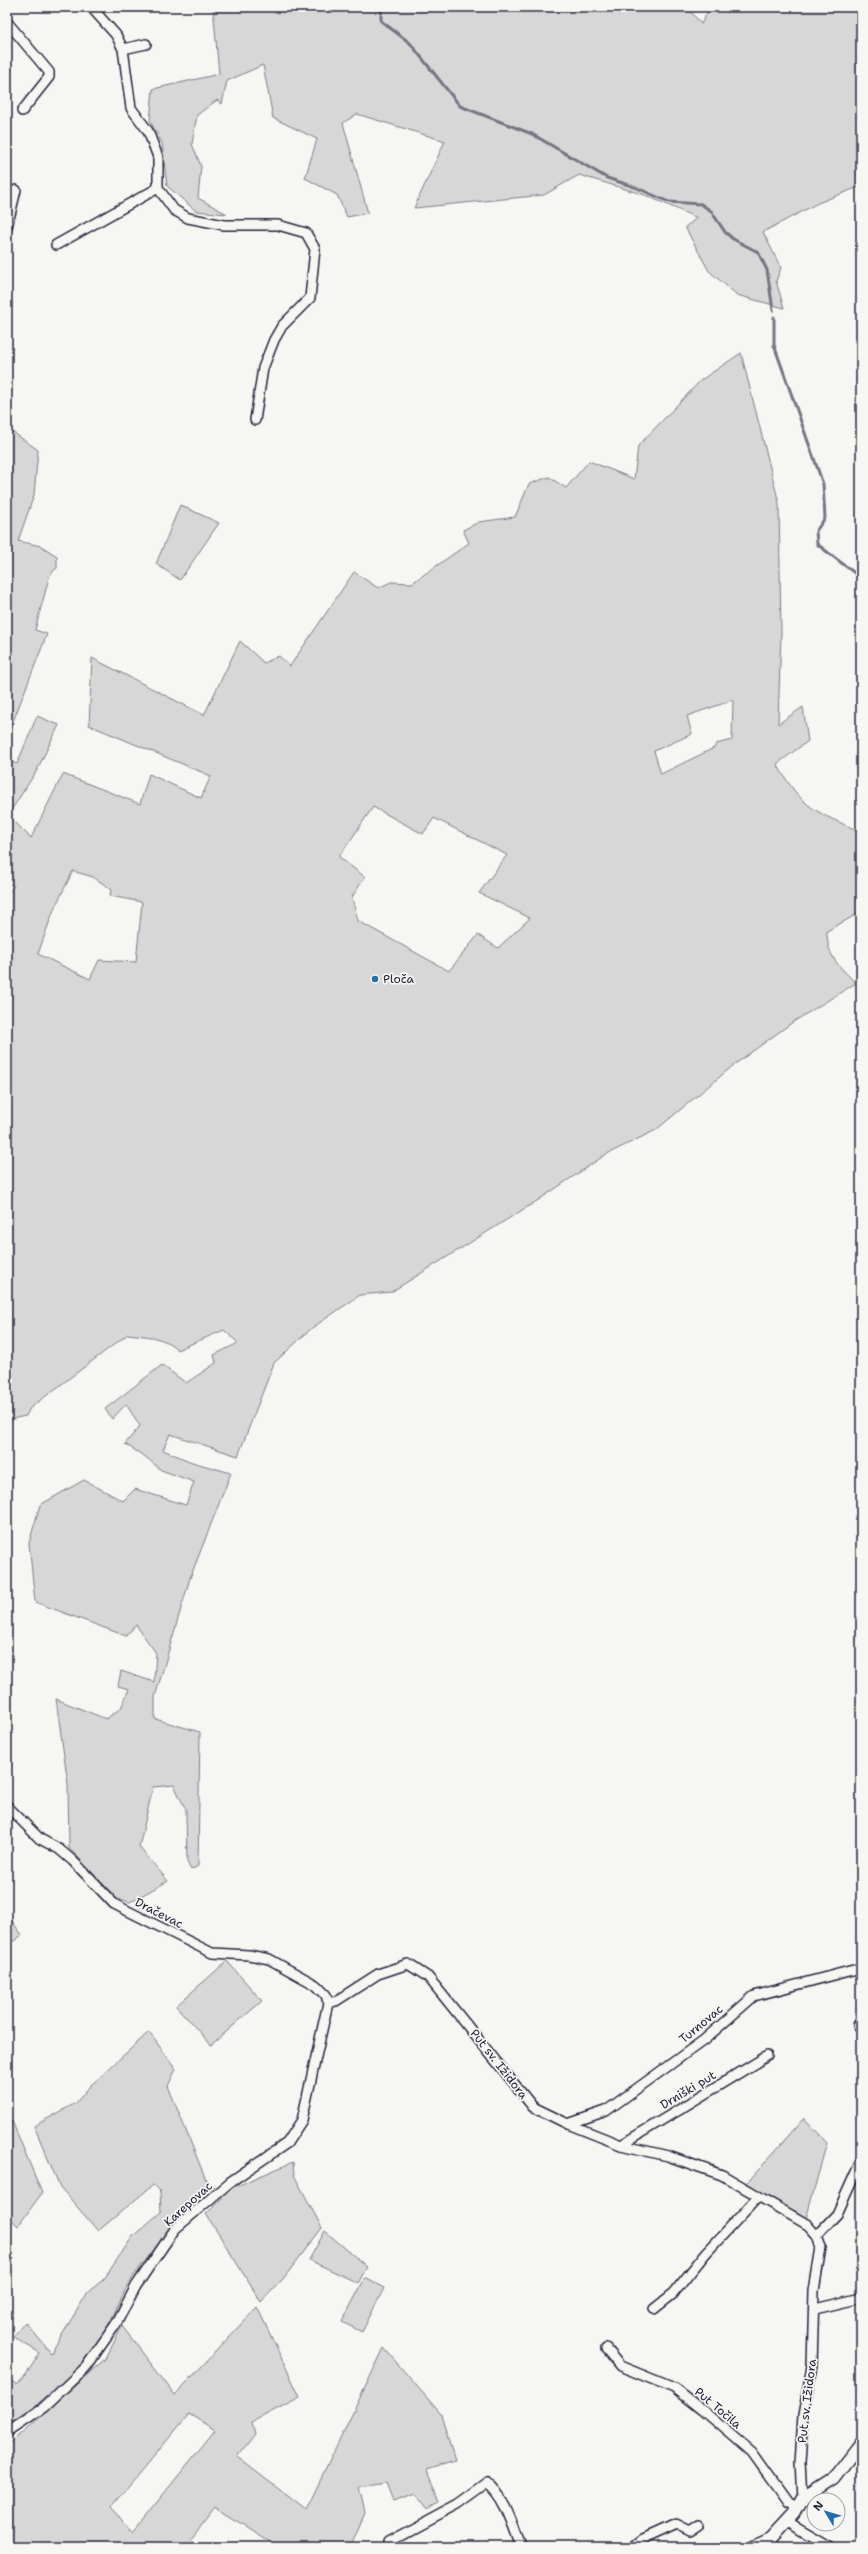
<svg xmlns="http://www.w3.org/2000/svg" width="868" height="2554" viewBox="0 0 868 2554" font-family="'Shantell Sans',sans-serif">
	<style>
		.green { fill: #d7d7d7; stroke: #7c7c89; fill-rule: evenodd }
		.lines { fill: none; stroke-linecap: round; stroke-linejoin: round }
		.stream { stroke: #757583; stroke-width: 3 }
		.street-casing { stroke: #22223b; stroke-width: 12 }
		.secondary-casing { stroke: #22223b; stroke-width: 15 }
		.street { stroke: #f6f6f2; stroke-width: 9 }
		.secondary { stroke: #f6f6f2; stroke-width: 12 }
		.poi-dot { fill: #1f6fb2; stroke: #f6f6f2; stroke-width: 1.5 }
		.labels { text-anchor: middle; stroke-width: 3.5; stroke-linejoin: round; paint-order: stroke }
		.poi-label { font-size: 12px; fill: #22223b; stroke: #f6f6f2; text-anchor: start }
		.street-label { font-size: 12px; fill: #22223b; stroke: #f6f6f2 }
	</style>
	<rect width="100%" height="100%" fill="#f6f6f2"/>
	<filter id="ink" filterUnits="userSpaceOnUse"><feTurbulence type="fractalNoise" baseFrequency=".025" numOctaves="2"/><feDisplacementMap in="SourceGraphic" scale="8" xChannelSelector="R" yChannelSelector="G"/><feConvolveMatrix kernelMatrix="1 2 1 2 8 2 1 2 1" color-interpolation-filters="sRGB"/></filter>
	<g filter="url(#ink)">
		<!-- green -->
		<g class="green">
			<path d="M213,7H687L701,24L710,7H861V186L818,203L763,232L781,268L776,281L784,308L737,295L709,271L685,227L697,218L645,195L579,175L544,195L414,208L445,141L357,114L343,123L368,213L347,217L337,195L305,178L317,139L273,118L263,65L227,81L222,104L217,100L197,115L192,144L201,166L198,198L227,214L196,211L167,186L162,143L150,121L153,89L219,74Z"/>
			<path d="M741,353L779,503L781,633L778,724L803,707L808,741L777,764C803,810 815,811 861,832V912L827,931C827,957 838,965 856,983L793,1022L735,1064L656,1130L605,1155L540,1199L391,1292L360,1295L312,1328L274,1363L238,1456L170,1434L163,1450L192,1462L231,1473L190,1578L155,1697V1719L200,1732L198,1866L191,1870L187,1862L186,1810L174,1785L153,1787L139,1847L168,1881L130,1902L117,1899L69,1848L68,1784L56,1699L106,1719L121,1708L129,1689L118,1686L121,1671L154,1682L156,1653L136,1625L126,1636L35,1602L29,1543L40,1505L84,1480L123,1501L135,1489L186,1505L194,1482L161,1470L147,1458L125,1444L140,1426L126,1404L112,1419L105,1409L162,1365L186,1383L216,1363L214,1355L238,1343L224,1330L177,1350C168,1337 143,1336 128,1334L30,1408L26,1416L16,1418L7,1423V895L14,886L7,882V760L17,764L37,716L59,725L36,772L8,815L31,838L63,774L140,804L149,774L201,798L211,776L89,725L92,658L204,715L240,641L264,663L279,656L290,666L354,572L378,588L391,582L412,583L469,543L463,530L479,522L515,517L529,484L549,477L566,488L589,461L634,479L638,446L701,380ZM733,700L732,740L716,744L714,748L661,774L654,751L692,734L687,716ZM373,807L423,834L434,818L507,855L479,893L530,918L498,948L478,935L449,971L358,921L352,897L365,877L339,857ZM73,871L93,877L111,889L110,896L142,902L136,962L99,960L90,979L38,954L54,909Z"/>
			<path d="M7,428L38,450L34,495L18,541L41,546L57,556V568L50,574L35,630L47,634L7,737Z"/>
			<path d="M180,505L219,523L180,580L156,564Z"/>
			<path d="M7,1914L22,1935L7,1946Z"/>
			<path d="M227,1961L262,2001L211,2045L176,2006Z"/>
			<path d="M149,2032L176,2069L168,2086L206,2180L215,2188C186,2215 156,2244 133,2277C122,2293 115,2314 105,2331C79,2373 48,2398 7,2425V2379L16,2384L25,2376L40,2353L13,2337L25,2322L51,2353L88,2292L104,2279L133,2236L161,2212L160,2192L153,2185L98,2231L60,2187L34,2126L76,2103L90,2086Z"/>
			<path d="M804,2118L827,2142L806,2219L747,2183Z"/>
			<path d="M12,2121L42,2193L18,2226L7,2215V2124Z"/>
			<path d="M293,2162L294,2175L322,2228L283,2279L261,2302L206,2214L232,2188Z"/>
			<path d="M325,2231L367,2267L358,2283L309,2260Z"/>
			<path d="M365,2278L384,2288L362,2332L342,2322Z"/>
			<path d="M257,2307L300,2397L252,2422L255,2434L237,2457L306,2510L384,2348L441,2414L455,2461L426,2470L440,2501L428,2509L416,2494L393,2502L386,2484L359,2488L365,2513L350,2547H278L215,2507L191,2538L203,2547H135L132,2544L129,2547H7V2444L19,2436L106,2358L122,2326L175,2395ZM189,2414L215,2430L133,2532L111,2508Z"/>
		</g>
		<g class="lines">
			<!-- stream -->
			<g class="stream">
				<path d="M381,7V21L410,43L460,106L532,134L607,178L635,187L669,202L701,204L711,211L725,232L733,239L758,252L767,270L773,310"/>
				<path d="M774,317V345L823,484L825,518L816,531L817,544L861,578"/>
			</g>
			<!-- street casing -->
			<g class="street-casing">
				<g id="street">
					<path d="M91,7L116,35L123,49L131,108L148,131L158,157V188L174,210L188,218L224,225H278L306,233L315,249L310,298L282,326L274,340L263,368L255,420"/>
					<path d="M7,22L49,72V77L22,111"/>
					<path d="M123,49L146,44"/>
					<path d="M7,227L16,190"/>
					<path d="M56,245L158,188"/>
					<path d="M7,1806L40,1839L59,1849L73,1861L114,1904L212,1953L249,1955L269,1959L316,1985L326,1995L328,2003L302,2120L287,2143L230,2182L175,2229L136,2286L116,2324L86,2367L44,2407L7,2432"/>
					<path d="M328,2003L336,2001L378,1974L408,1964L428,1977L533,2107L568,2124L621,2145L668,2156L722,2175L808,2225L817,2235L821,2247L814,2291L812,2366L803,2416L800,2463L802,2498"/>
					<path d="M858,2025L861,2020"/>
					<path d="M568,2124L606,2111L704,2040L754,1996L861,1968"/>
					<path d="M621,2145L767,2056"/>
					<path d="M817,2235L837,2214L861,2161"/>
					<path d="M654,2309L673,2294L706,2253L758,2197"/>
					<path d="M815,2309L861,2298"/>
					<path d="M606,2349L620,2366L674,2388L702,2410L752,2453L788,2503L797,2507"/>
					<path d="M786,2521L831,2547"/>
					<path d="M389,2541L458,2504L487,2483C505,2498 512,2523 520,2544"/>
					<path d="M633,2547L643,2539L676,2524L690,2531L699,2525"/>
				</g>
			</g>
			<!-- secondary casing -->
			<g class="secondary-casing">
				<path id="secondary" d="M753,2547L770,2539L793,2514L802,2498L833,2478L861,2442"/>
			</g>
			<!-- street -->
			<use href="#street" class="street"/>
			<!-- secondary -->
			<use href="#secondary" class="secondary"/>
		</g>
	</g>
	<!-- markers -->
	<circle class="poi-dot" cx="375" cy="979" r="4"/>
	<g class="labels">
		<!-- poi labels -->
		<g class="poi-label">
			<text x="383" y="983">Ploča</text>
		</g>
		<!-- street labels -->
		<g class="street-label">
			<text transform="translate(159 1913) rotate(27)" y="4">Dračevac</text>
			<text transform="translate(701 2024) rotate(-40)" y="4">Turnovac</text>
			<text transform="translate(499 2064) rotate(52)" y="4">Put sv. Ižidora</text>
			<text transform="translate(688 2090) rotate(-31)" y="4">Drniški put</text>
			<text transform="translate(188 2204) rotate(-42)" y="4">Karepovac</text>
			<text transform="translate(807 2401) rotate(-83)" y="4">Put sv. Ižidora</text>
			<text transform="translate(718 2408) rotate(40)" y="4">Put Točila</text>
		</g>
	</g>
	<!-- margin -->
	<rect width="868" height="2554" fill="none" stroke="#f6f6f2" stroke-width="24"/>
	<rect x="12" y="12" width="844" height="2530" fill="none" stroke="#22223b" stroke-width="1.5" filter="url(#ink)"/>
	<!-- north arrow -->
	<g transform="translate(826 2512) rotate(308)"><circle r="19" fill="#f6f6f2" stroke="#a1a1a9"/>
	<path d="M0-3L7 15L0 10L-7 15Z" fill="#1f6fb2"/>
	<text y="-6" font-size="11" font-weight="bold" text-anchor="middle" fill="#22223b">N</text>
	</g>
</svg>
